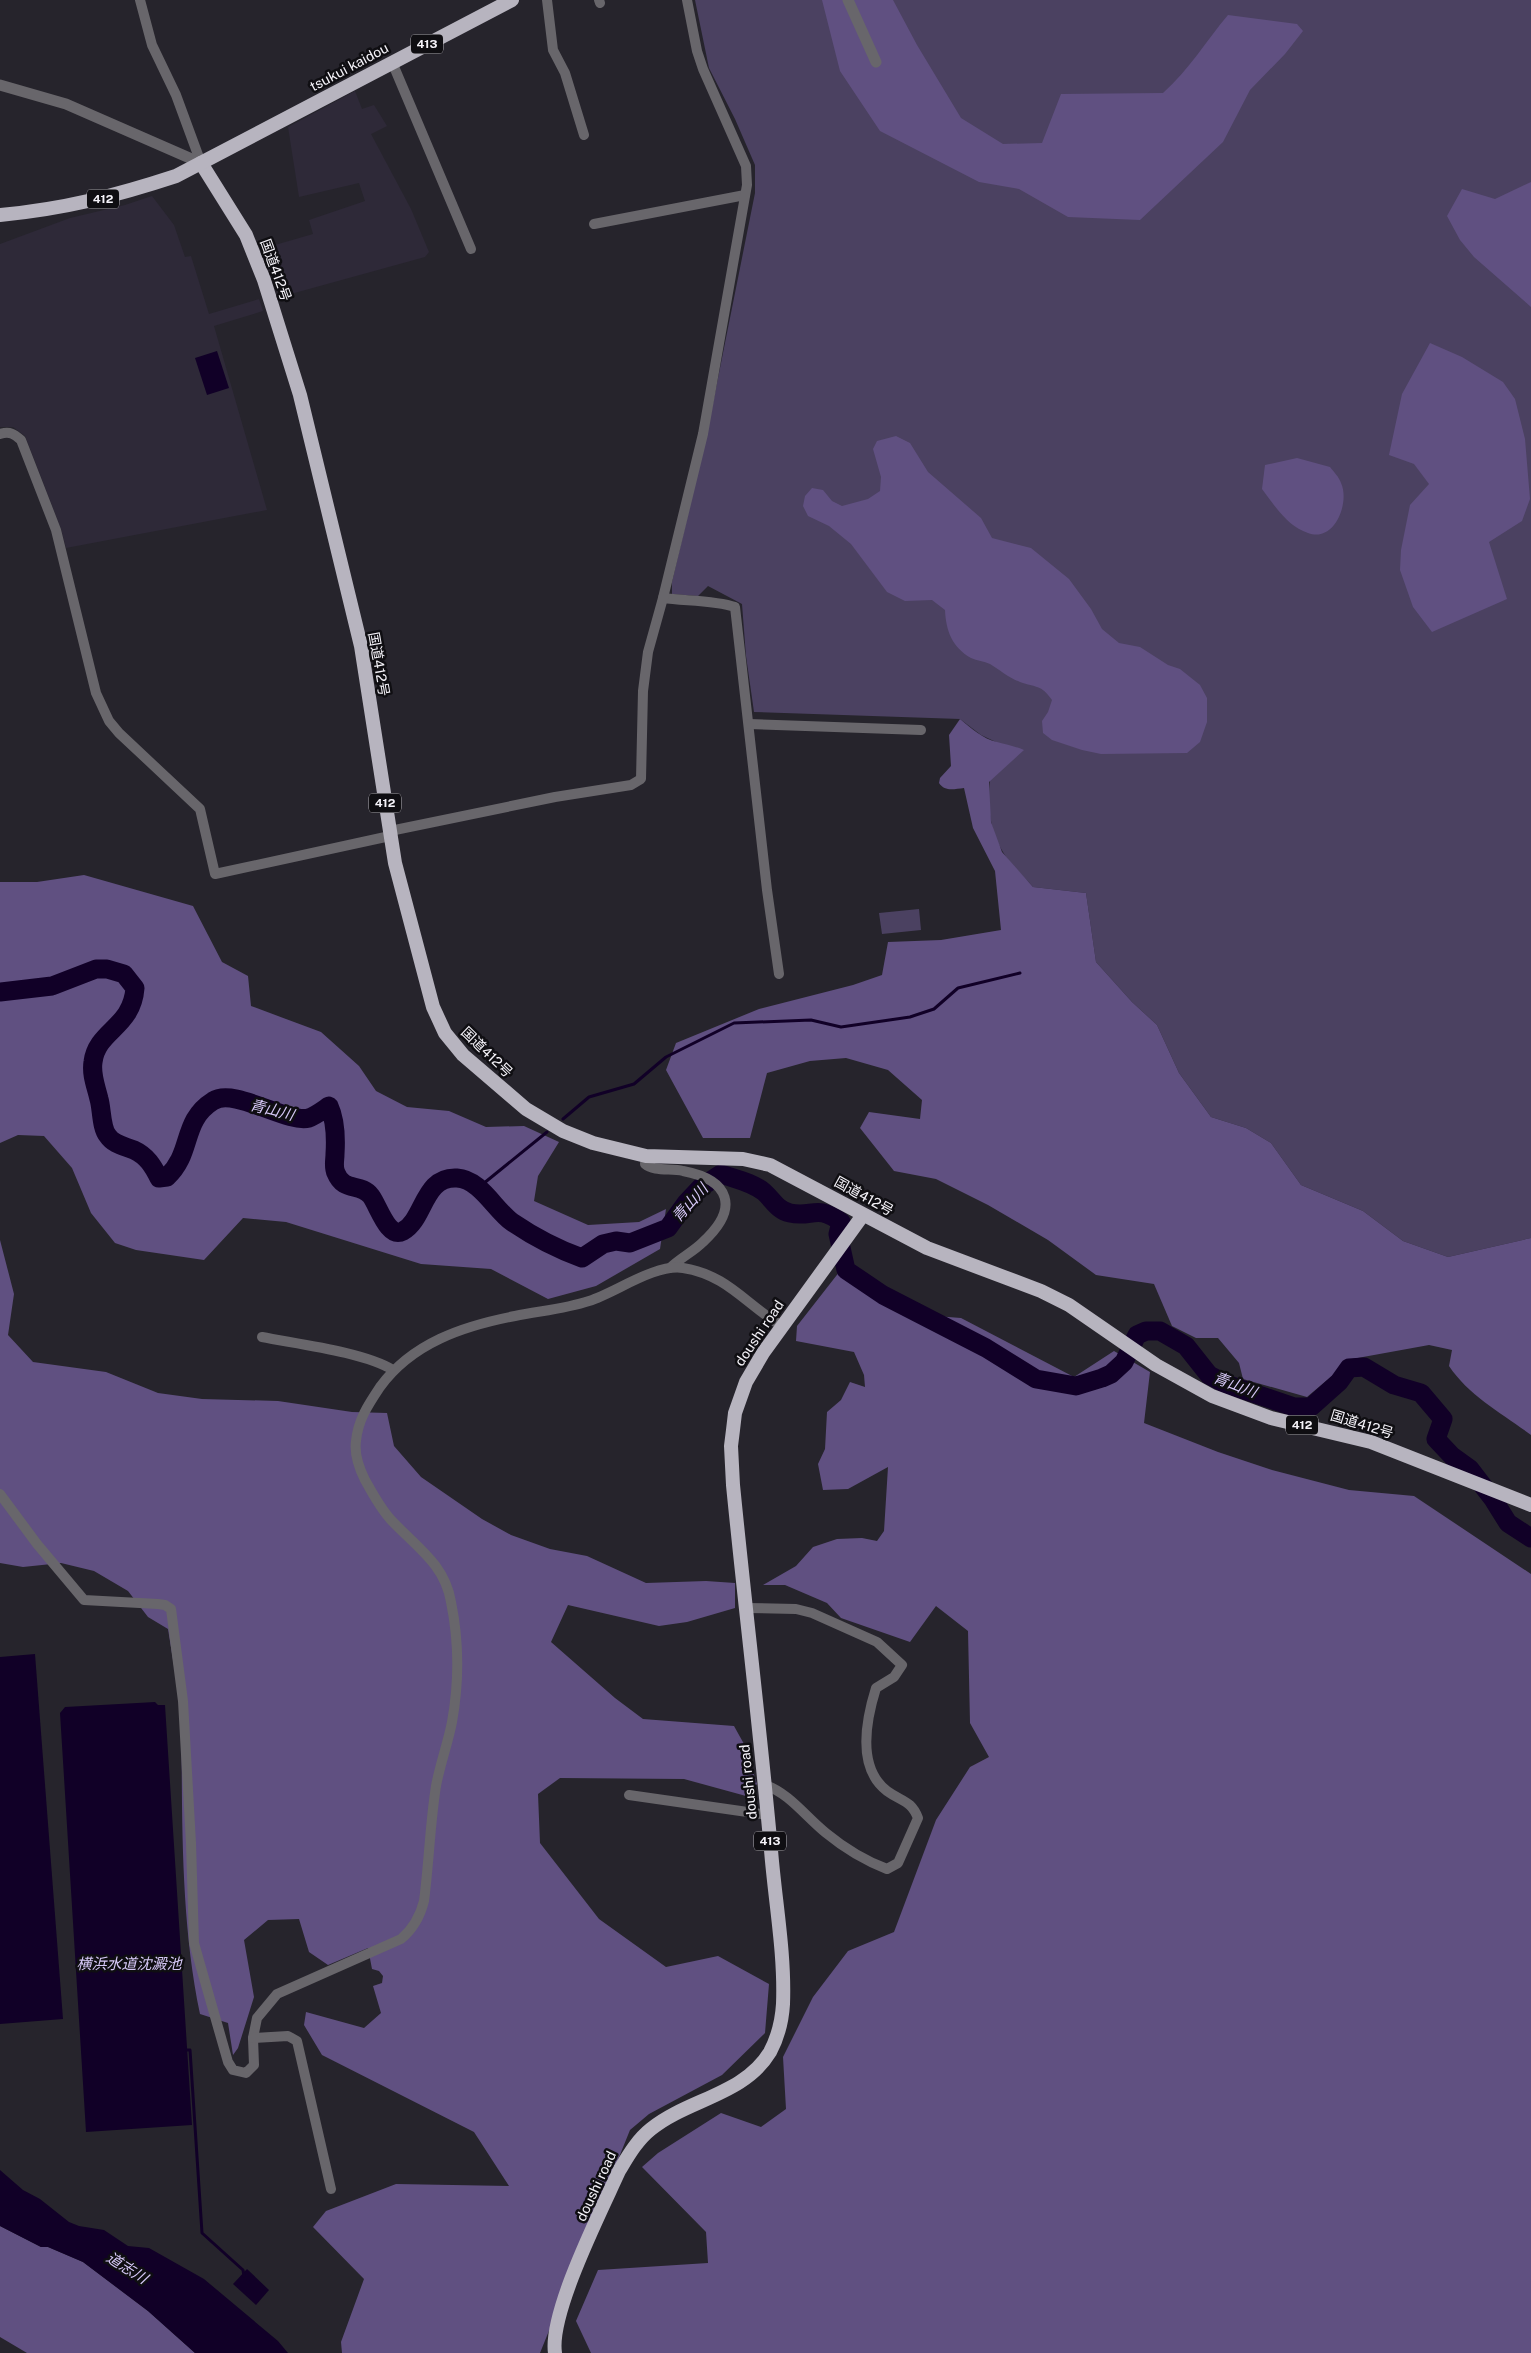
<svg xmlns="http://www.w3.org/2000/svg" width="1531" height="2353" viewBox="0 0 1531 2353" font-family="'Public Sans','Noto Sans JP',sans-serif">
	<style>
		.built { fill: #2e2938 }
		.green { fill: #4b4161 }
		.forest { fill: #605081 }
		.water { fill: #110027 }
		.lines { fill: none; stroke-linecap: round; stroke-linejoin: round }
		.stream { stroke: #110027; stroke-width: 3 }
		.river { stroke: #110027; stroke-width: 19 }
		.minor { stroke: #68666b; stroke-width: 10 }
		.tertiary { stroke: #68666b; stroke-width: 11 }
		.trunk { stroke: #b7b4bf; stroke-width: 14 }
		.labels { text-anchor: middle; stroke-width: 5; stroke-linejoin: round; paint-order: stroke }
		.shield { fill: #0f0e12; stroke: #b0aeb4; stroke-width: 1 }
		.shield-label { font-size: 12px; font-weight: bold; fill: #f5f3f9 }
		.street-label { font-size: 14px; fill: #f5f3f9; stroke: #0f0e12 }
		.water-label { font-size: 15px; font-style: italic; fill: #d6c8f7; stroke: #0f0e12 }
	</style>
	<rect width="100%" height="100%" fill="#26242c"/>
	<!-- built -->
	<g class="built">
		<path d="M355,91L362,109L374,105L387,126L371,134L411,209L429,252L425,257L280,297L261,249L313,234L309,220L365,201L359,183L299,197L288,127Z"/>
		<path d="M152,196L174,225L185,257L191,256L209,314L259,299L263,311L214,326L267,510L66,548L61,529L25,436L13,427H0V244L70,218L125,205Z"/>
	</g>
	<!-- green -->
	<g class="green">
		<path d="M695,0H1531V1238L1448,1257L1403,1241L1363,1211L1301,1185L1271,1143L1246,1128L1211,1117L1179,1073L1157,1025L1132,1002L1096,962L1086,893L1033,887C1024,876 1010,865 1003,852C982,819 989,778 996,742L981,735L960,719L754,712L746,656L742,604L708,586L698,596L672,594V582L707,433L755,193V165L735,119L709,68Z"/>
		<path d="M919,909L921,930L882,934L879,913Z"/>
	</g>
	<!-- forest -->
	<g class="forest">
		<path d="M822,0H893L917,45L961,118L1003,144L1042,143L1061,94L1163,93C1189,70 1206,41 1228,15L1297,24L1303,31L1285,54L1250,90L1223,142L1140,220L1068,217L1019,189L979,182L880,131L840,71Z"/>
		<path d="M1531,182V307L1474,257L1460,240L1447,216L1462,189L1495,199Z"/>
		<path d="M1430,343L1462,357L1503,382L1515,399L1525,439L1530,499L1522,521L1489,542L1507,599L1432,632L1413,607L1400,570L1401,550L1410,505L1429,484L1414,464L1389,455L1402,394Z"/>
		<path d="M896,436L910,443L928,472L981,518L992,538L1031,548L1069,579L1091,609L1102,629L1119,643L1140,647L1168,665L1180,669L1200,685L1207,698V722L1200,742L1187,753L1101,754L1082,750L1052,740L1043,733L1042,721L1048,712L1052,700C1041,684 1036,688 1020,682C1009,678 1000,670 990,664C984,661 977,661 971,658C952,647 946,631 945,610L932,600L905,601L887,592L851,544L829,526L808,516L803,506L805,496L812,488L823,490L832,501L842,506L868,499L880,491L881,477L873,449L877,441Z"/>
		<path d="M1297,458L1330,467C1334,472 1339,477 1341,483C1350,502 1335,543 1308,533C1287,526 1275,506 1262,489L1265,465Z"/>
		<path d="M960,719C971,728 983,739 997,742C1007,745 1015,746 1024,750L989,782L991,822L1002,852L1033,887L1086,893L1096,962L1132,1002L1157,1025L1179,1073L1211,1117L1246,1128L1271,1143L1301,1185L1363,1211L1403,1241L1448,1257L1531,1238V1435C1503,1414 1469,1396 1449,1366L1452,1350L1429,1345L1352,1359L1307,1397L1243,1379L1239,1363L1218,1338H1196L1172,1326L1154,1284L1096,1275L1048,1240L988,1205L936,1179L894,1171L860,1128L869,1112L920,1119L922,1100L888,1070L846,1058L810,1061L767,1073L750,1138H703L666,1070L676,1043L759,1009L853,985L882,975L888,942L941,940L1001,930L995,871L973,828L964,788C954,789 945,792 939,783L940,778L951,766L949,735Z"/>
		<path d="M84,875L193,906L222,962L248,976L251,1006L321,1032L359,1066L376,1091L407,1107L449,1111L486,1127L524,1126L559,1142L538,1176L534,1201L588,1225L639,1222L666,1209L660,1249L596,1286L548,1299L491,1269L421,1264L286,1222L243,1218L204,1260L136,1250L115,1243L91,1213L72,1168L44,1136L18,1135L0,1143V882H37Z"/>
		<path d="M0,1240L14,1294L8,1335L33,1362L106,1372L158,1393L202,1399L278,1401L352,1412L387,1413L394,1446L421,1477L482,1519L511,1535L550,1549L587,1556L646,1583L706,1581L735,1583V1608L687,1622L659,1626L568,1605L551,1642L615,1698L643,1719L734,1726L744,1744L757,1784L746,1796L684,1779L560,1778L538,1794L540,1843L599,1919L666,1967L718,1956L769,1984L765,2033L722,2075L649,2114L630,2130L540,2353H342L341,2342L364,2279L313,2227L326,2211L396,2184L509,2186L474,2132L322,2055L304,2025L306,2012L364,2028L381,2013L373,1986L382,1983L383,1976L379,1971L372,1969L368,1948L328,1965L309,1952L299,1919L268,1920L244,1940L254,1997L238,2048L233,2055L228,2023L200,2014C178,1908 183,1796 181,1688L174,1666L168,1629L148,1617L128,1591L94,1571L61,1563L23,1567L0,1563Z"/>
		<path d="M840,1271L910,1314L961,1318L1074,1377L1114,1351L1150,1372L1144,1423L1218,1452L1272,1470L1349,1490L1414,1496L1531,1574V2353H591L576,2321L598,2270L708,2263L706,2232L642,2167L658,2153L721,2113L761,2127L786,2109L783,2057L813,1997L848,1951L894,1932L936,1820L970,1767L989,1757L970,1723L968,1631L936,1606L910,1642L841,1618L827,1603L785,1585H763L796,1566L813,1547L837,1539L862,1538L877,1541L884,1531L888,1467L848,1489L823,1490L818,1464L825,1449L827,1412L841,1400L850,1382L865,1387L864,1375L854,1352L796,1341L797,1326Z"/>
		<path d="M0,2226L41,2247H48L83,2262L148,2311L195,2353H27L0,2337Z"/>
	</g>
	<!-- water -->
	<g class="water">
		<path d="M217,351L229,388L207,395L195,358Z"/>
		<path d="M35,1654L63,2019L0,2024V1657Z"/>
		<path d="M155,1702L158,1705H165L192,2125L86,2132L60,1713L65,1707Z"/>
		<path d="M0,2170L23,2190L40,2199L69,2222L79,2226L104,2230L128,2246L149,2248L204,2279L278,2341L288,2353H195L148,2311L83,2262L48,2247H41L0,2226Z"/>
		<path d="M247,2269L269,2290L256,2305L233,2284Z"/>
	</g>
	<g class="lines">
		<!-- stream -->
		<g class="stream">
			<path d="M563,1119L589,1097L634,1084L666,1057L734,1023L811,1020L841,1027L910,1017L934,1009L958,988L1020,973"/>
			<path d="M478,1188L547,1132"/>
			<path d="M187,2050H190L202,2233L243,2270L244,2276"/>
		</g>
		<!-- river -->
		<path class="river" d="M0,992L52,986L96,969H107L124,974L135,988C132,1028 97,1030 93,1062C91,1075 96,1086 99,1099C102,1109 101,1128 108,1136C114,1145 125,1146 134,1150C147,1156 153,1166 159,1178L167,1177C193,1153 181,1121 213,1101C234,1087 287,1124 309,1118C315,1116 323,1110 329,1106C336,1121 336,1138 335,1154C335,1160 333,1167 336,1173C344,1193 360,1182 371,1196C379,1207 388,1239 403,1231C425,1219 423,1176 457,1178C480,1179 495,1210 512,1222C534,1237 557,1249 582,1258L603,1244L616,1241L630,1243L668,1228L686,1203L701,1187L721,1174C735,1179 752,1182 764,1192C773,1200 777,1210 790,1213C812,1218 817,1204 841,1222L838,1234L846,1270L883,1295L986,1348L1036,1379L1076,1386L1102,1378L1111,1374L1124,1362L1137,1335L1146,1331H1160L1186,1346L1209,1375L1226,1384L1294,1407H1311L1339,1382L1349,1368L1364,1367L1394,1385L1421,1393L1443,1419L1436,1439L1452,1456L1470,1469L1493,1499L1508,1523L1531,1538"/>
		<!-- minor -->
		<g class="minor">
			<path d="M140,0L152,45L176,95L201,163"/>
			<path d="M547,0L553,50L565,73L584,135"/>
			<path d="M599,0L600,3"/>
			<path d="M392,62L471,249"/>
			<path d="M594,224L745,195"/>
			<path d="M0,434C10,431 14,434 21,440L56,530L96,693L109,721L119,733L200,809L215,874L390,836"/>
			<path d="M663,598C685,601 715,600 735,607L767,890L779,974"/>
			<path d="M749,724L921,730"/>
			<path d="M390,831L555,797L631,785L641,779L643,691L648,652L663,598L703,434L747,185L746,166L703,69L697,51L687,0"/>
			<path d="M646,1156L645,1164C654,1172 671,1168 683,1171C730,1180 740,1208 703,1242C693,1252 680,1258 670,1268"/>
			<path d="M262,1337C297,1344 364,1352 393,1370"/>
			<path d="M0,1494L37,1544L84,1600L158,1604L165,1605L171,1609L183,1701L191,1843L194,1943L228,2062L233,2070L246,2073L254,2065L253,2038L257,2018L277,1994L401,1939C413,1929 420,1917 424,1901C429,1863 430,1824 436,1786C440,1764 448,1743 452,1722C459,1683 459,1641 451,1602C445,1565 417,1547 393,1522C381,1510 373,1494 365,1480C359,1468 354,1455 356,1441C358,1420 368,1405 380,1387C412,1343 463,1326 515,1316C539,1311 565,1309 589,1301C617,1292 654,1264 683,1268C728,1275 746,1305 782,1326"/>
			<path d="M745,1608L796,1609L812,1613L877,1642L902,1665L894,1677L876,1688C866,1720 857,1768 887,1791C902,1802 911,1800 918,1818L898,1863L887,1869C866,1861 843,1847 826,1833C806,1817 789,1793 765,1785"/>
			<path d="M629,1795L768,1815"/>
			<path d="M253,2038L288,2036L297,2041L331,2189"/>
		</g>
		<!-- tertiary -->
		<g class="tertiary">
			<path d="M848,0L876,62"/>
			<path d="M0,85L66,104L201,163"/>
		</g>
		<!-- trunk -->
		<g class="trunk">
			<path d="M201,163L246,235L264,280L300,395L361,646L395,863L433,1007L445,1033L463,1055L526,1109L563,1131L593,1143L646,1156L743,1159L770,1165L927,1248L1041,1291L1069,1305L1156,1365L1212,1396L1271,1418L1371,1442L1531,1505"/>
			<path d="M0,215C64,209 115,196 176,176L512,0"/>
			<path d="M555,2353C549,2313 601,2211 619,2171C628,2156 637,2140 651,2129C688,2099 744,2095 770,2052C778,2037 782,2021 783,2004C785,1953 775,1901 771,1850C760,1728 745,1607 733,1485L731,1446L733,1430L735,1413L746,1382L763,1353L863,1215"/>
		</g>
	</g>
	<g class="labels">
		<!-- shield labels -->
		<g class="shield">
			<rect x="411" y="34.5" width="32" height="19" rx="4"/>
			<rect x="87" y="189.5" width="32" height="19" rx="4"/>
			<rect x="369" y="793.5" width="32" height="19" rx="4"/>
			<rect x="1286" y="1415.5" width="32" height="19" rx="4"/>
			<rect x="754" y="1831.5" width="32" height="19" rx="4"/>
		</g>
		<g class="shield-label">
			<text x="427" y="48">413</text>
			<text x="103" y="203">412</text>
			<text x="385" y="807">412</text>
			<text x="1302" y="1429">412</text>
			<text x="770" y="1845">413</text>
		</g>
		<!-- street labels -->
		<g class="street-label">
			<text transform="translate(349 67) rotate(-28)" y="5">tsukui kaidou</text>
			<text transform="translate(276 270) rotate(70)" y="5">国道412号</text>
			<text transform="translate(379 664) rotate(80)" y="5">国道412号</text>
			<text transform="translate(487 1052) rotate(44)" y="5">国道412号</text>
			<text transform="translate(864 1196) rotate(29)" y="5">国道412号</text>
			<text transform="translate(759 1333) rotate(-56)" y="5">doushi road</text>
			<text transform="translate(1362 1424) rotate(17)" y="5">国道412号</text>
			<text transform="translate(748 1782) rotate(-96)" y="5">doushi road</text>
			<text transform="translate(596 2186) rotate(-65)" y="5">doushi road</text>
		</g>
		<!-- water labels -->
		<g class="water-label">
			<text transform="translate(272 1110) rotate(14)" y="5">青山川</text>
			<text transform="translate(690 1203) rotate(-48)" y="5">青山川</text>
			<text transform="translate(1235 1385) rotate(21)" y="5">青山川</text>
			<text x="129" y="1969">横浜水道沈澱池</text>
			<text transform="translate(127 2268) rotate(32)" y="5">道志川</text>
		</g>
	</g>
</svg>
